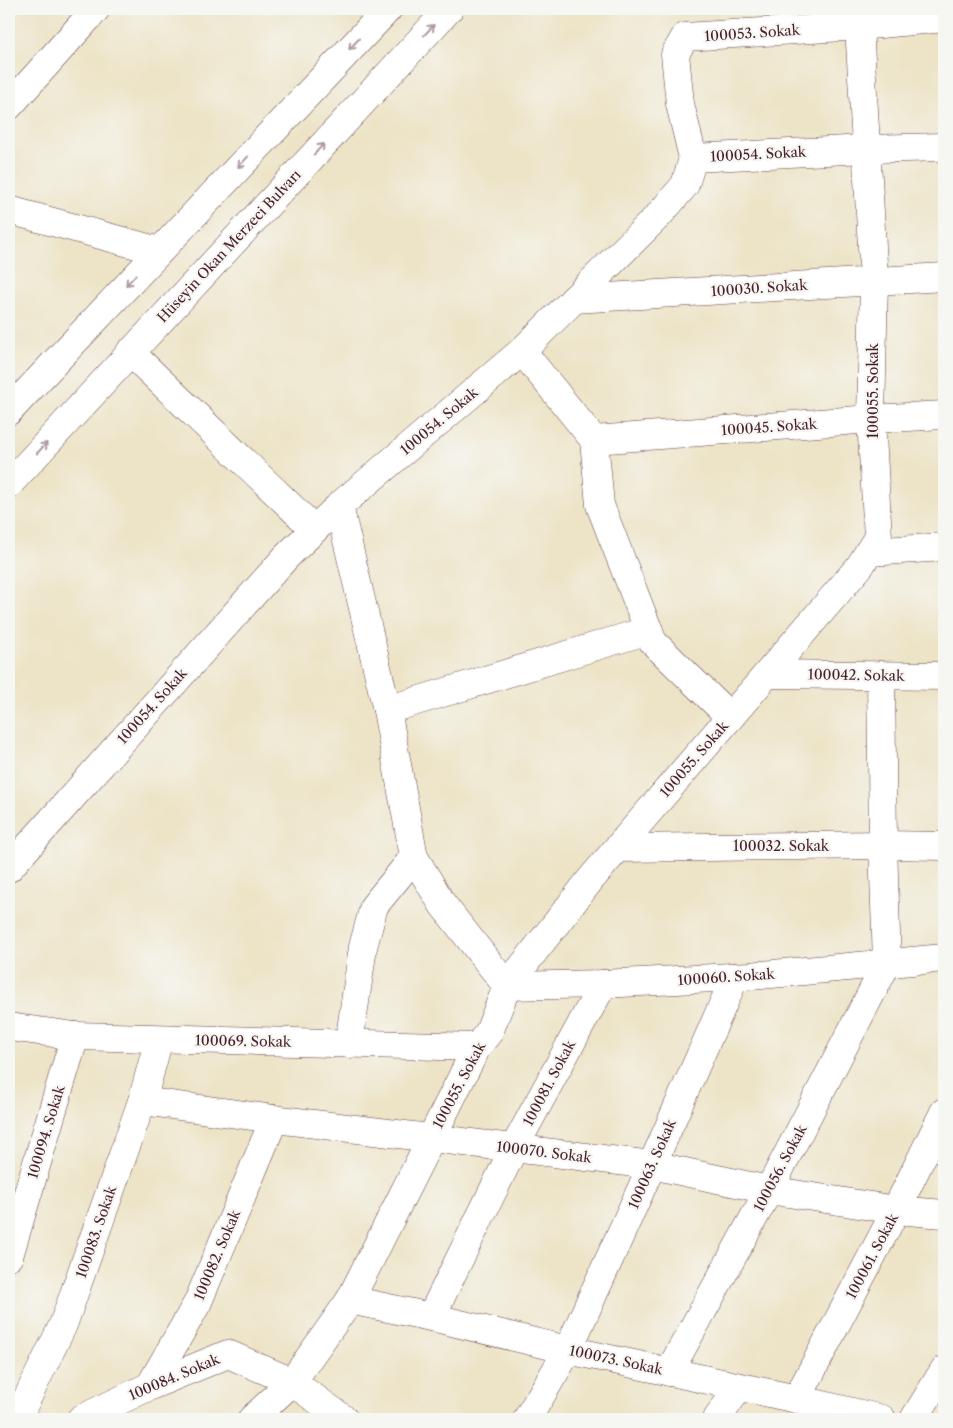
<svg xmlns="http://www.w3.org/2000/svg" width="953" height="1428" viewBox="0 0 953 1428" font-family="'Libre Caslon Text',serif">
	<style>
		.lines { fill: none; stroke-linecap: round; stroke-linejoin: round }
		.minor-casing { stroke: #623d42; stroke-width: 29 }
		.primary-casing { stroke: #623d42; stroke-width: 29 }
		.minor { stroke: #fff; stroke-width: 28 }
		.primary { stroke: #fff; stroke-width: 28 }
		.oneway { stroke: #ae9aa0 }
		.labels { text-anchor: middle; stroke-width: 4.5; stroke-linejoin: round; paint-order: stroke }
		.street-label { font-size: 14px; fill: #4a1f2b; stroke: #f6f6f2 }
	</style>
	<rect width="100%" height="100%" fill="#f6f6f2"/>
	<filter id="ink" filterUnits="userSpaceOnUse"><feTurbulence type="fractalNoise" baseFrequency=".02" numOctaves="2"/><feDisplacementMap in="SourceGraphic" scale="10" xChannelSelector="R" yChannelSelector="G"/><feConvolveMatrix kernelMatrix="1 2 1 2 8 2 1 2 1" color-interpolation-filters="sRGB"/></filter>
	<filter id="wash" filterUnits="userSpaceOnUse"><feTurbulence type="fractalNoise" baseFrequency=".0096" numOctaves="4" result="noise"/><feDisplacementMap in="SourceGraphic" scale="20" xChannelSelector="R" yChannelSelector="G"/><feGaussianBlur stdDeviation="1.12" result="paint"/><feColorMatrix in="noise" values="0 0 0 0 0 0 0 0 0 0 0 0 0 0 0 0 0 1.4 0 .05"/><feComposite in="paint" operator="in"/></filter>
	<g filter="url(#wash)">
		<rect width="100%" height="100%" fill="#ede4c7"/>
	</g>
	<g filter="url(#ink)">
		<g class="lines">
			<!-- minor casing -->
			<g class="minor-casing">
				<g id="minor">
					<path d="M9,106L96,9"/>
					<path d="M693,158L680,104L675,54L685,37L859,26L944,18"/>
					<path d="M693,158L866,149L944,147"/>
					<path d="M9,210L159,251"/>
					<path d="M574,299L944,277"/>
					<path d="M522,351L594,440L600,505L653,642L730,717"/>
					<path d="M130,352L314,529"/>
					<path d="M594,440L871,419L944,415"/>
					<path d="M339,506L387,710L414,857L443,905L507,986L603,984L750,976L944,958"/>
					<path d="M869,552L944,547"/>
					<path d="M767,674L944,676"/>
					<path d="M387,710L649,630"/>
					<path d="M618,848L883,845L944,846"/>
					<path d="M9,868L287,556L339,506L522,351L659,215L685,185L693,158"/>
					<path d="M9,1027L75,1036L477,1047"/>
					<path d="M349,1044L363,947L374,906L414,857"/>
					<path d="M142,1101L274,1119L652,1165L769,1190L896,1210L944,1214"/>
					<path d="M9,1256L75,1036"/>
					<path d="M350,1300L431,1317L568,1350L797,1399L882,1419"/>
					<path d="M431,1317L514,1148L603,984"/>
					<path d="M669,1372L769,1190L887,963L883,845L881,675"/>
					<path d="M150,1386L198,1302L274,1119"/>
					<path d="M797,1399L896,1210L944,1112"/>
					<path d="M17,1419L63,1325L142,1101L159,1039"/>
					<path d="M81,1419L150,1386L228,1354L292,1382L344,1419"/>
					<path d="M252,1419L292,1382L350,1300L477,1047L489,1032L507,986L591,879L860,566L878,537L871,419L874,280L859,26"/>
					<path d="M527,1419L568,1350L652,1165L735,977"/>
					<path d="M717,1419L739,1387"/>
					<path d="M914,1419L944,1370"/>
				</g>
			</g>
			<!-- primary casing -->
			<g class="primary-casing">
				<g id="primary">
					<path d="M9,411L388,9"/>
					<path d="M9,484L449,9"/>
				</g>
			</g>
			<!-- minor -->
			<use href="#minor" class="minor"/>
			<!-- primary -->
			<use href="#primary" class="primary"/>
		</g>
		<!-- one-way arrows -->
		<defs><path id="oneway-shaft" d="M-6 0H5M1.5-3L5.5 0L1.5 3" fill="none" stroke-width="1.6" stroke-linecap="round" stroke-linejoin="round" transform="scale(1.25)"/></defs>
		<g class="oneway">
			<use href="#oneway-shaft" transform="translate(429 30) rotate(-47)"/>
			<use href="#oneway-shaft" transform="translate(354 44) rotate(133)"/>
			<use href="#oneway-shaft" transform="translate(319 149) rotate(-47)"/>
			<use href="#oneway-shaft" transform="translate(243 162) rotate(133)"/>
			<use href="#oneway-shaft" transform="translate(131 280) rotate(133)"/>
			<use href="#oneway-shaft" transform="translate(42 448) rotate(-47)"/>
		</g>
	</g>
	<g class="labels">
		<!-- street labels -->
		<g class="street-label">
			<text transform="translate(752 33) rotate(-4)" y="5">100053. Sokak</text>
			<text transform="translate(758 154) rotate(-3)" y="5">100054. Sokak</text>
			<text transform="translate(229 246) rotate(-47)" y="5">Hüseyin Okan Merzeci Bulvarı</text>
			<text transform="translate(759 288) rotate(-4)" y="5">100030. Sokak</text>
			<text transform="translate(873 391) rotate(-90)" y="5">100055. Sokak</text>
			<text transform="translate(439 421) rotate(-40)" y="5">100054. Sokak</text>
			<text transform="translate(769 427) rotate(-4)" y="5">100045. Sokak</text>
			<text transform="translate(856 675) rotate(1)" y="5">100042. Sokak</text>
			<text transform="translate(152 706) rotate(-48)" y="5">100054. Sokak</text>
			<text transform="translate(694 759) rotate(-49)" y="5">100055. Sokak</text>
			<text x="781" y="851">100032. Sokak</text>
			<text transform="translate(726 977) rotate(-4)" y="5">100060. Sokak</text>
			<text transform="translate(243 1041) rotate(1)" y="5">100069. Sokak</text>
			<text transform="translate(549 1083) rotate(-62)" y="5">100081. Sokak</text>
			<text transform="translate(459 1085) rotate(-62)" y="5">100055. Sokak</text>
			<text transform="translate(46 1132) rotate(-73)" y="5">100094. Sokak</text>
			<text transform="translate(544 1152) rotate(7)" y="5">100070. Sokak</text>
			<text transform="translate(652 1164) rotate(-66)" y="5">100063. Sokak</text>
			<text transform="translate(780 1168) rotate(-62)" y="5">100056. Sokak</text>
			<text transform="translate(96 1232) rotate(-71)" y="5">100083. Sokak</text>
			<text transform="translate(217 1255) rotate(-67)" y="5">100082. Sokak</text>
			<text transform="translate(872 1256) rotate(-62)" y="5">100061. Sokak</text>
			<text transform="translate(616 1360) rotate(12)" y="5">100073. Sokak</text>
			<text transform="translate(174 1377) rotate(-23)" y="5">100084. Sokak</text>
		</g>
	</g>
	<!-- margin -->
	<rect width="953" height="1428" fill="none" stroke="#f6f6f2" stroke-width="30"/>
</svg>
